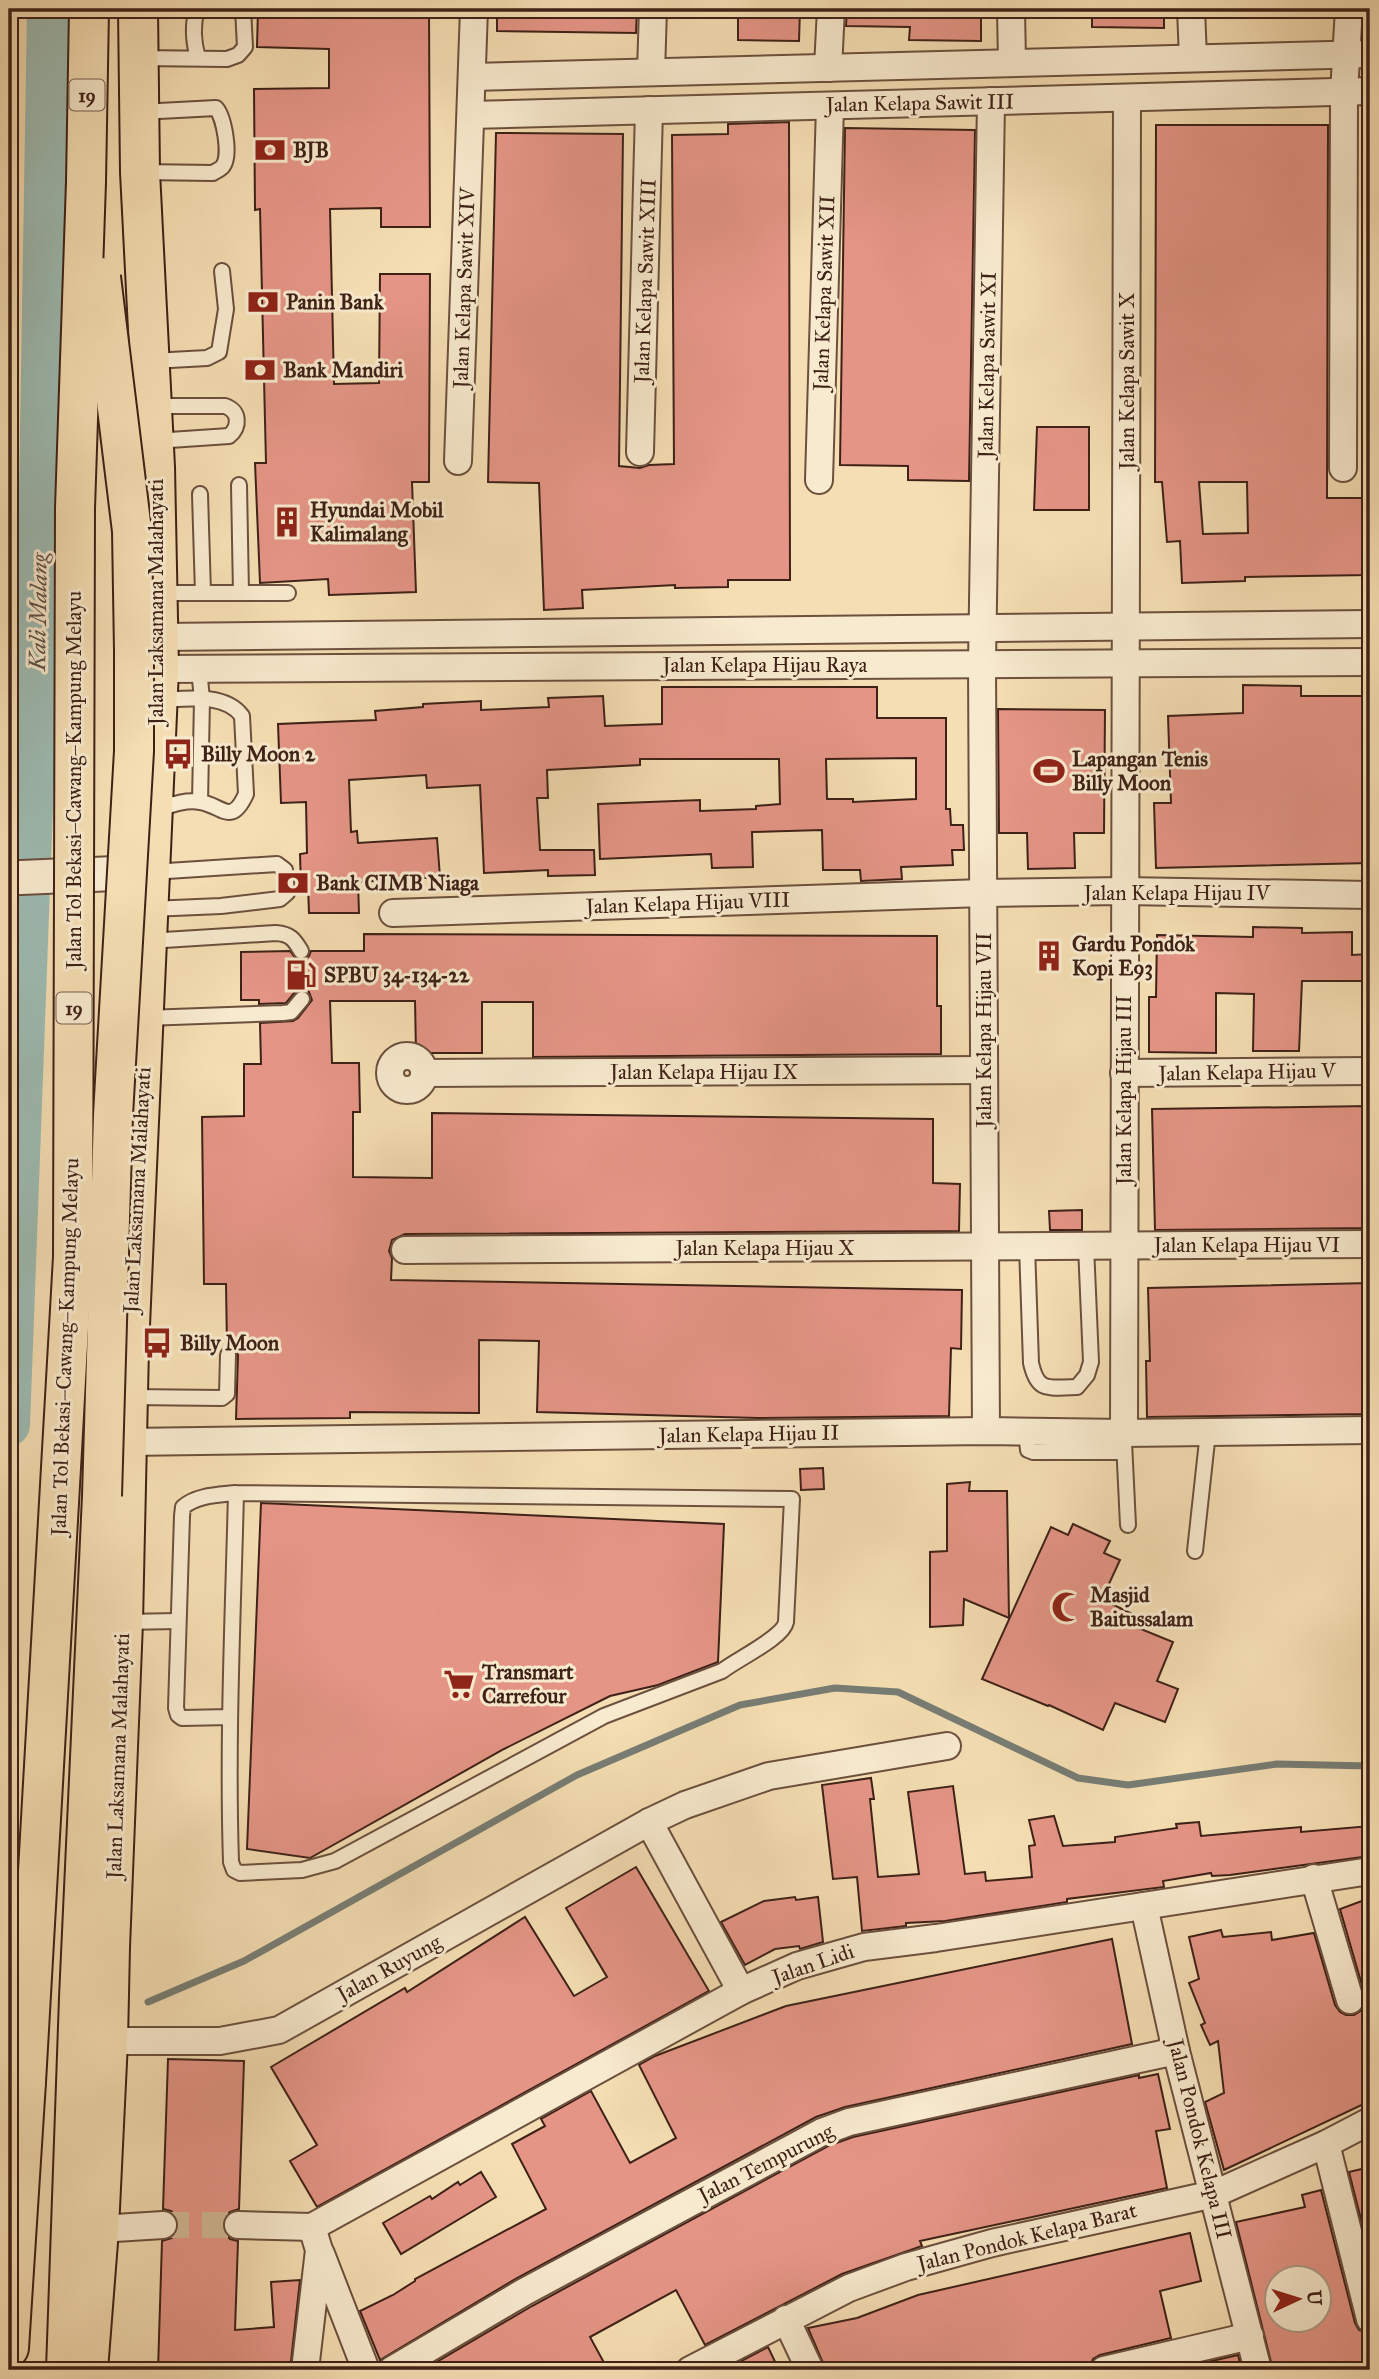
<svg xmlns="http://www.w3.org/2000/svg" width="1379" height="2379" viewBox="0 0 1379 2379" font-family="'IM FELL Great Primer',serif">
	<style>
		.lines { fill: none; stroke-linecap: round; stroke-linejoin: round }
		.stream { stroke: #777d74; stroke-width: 7 }
		.river { stroke: #9dbbb2; stroke-width: 42 }
		.building { fill: #e59586; stroke: #3e2117; stroke-width: 2; fill-rule: evenodd }
		.minor-tunnel { stroke: #d0b894; stroke-width: 26; stroke-dasharray: 26 13; stroke-linecap: butt }
		.service-casing { stroke: #6c503e; stroke-width: 18 }
		.minor-casing { stroke: #6c503e; stroke-width: 30 }
		.tertiary-casing { stroke: #6c503e; stroke-width: 37 }
		.primary-casing { stroke: #3e2117; stroke-width: 42 }
		.motorway-casing { stroke: #3e2117; stroke-width: 42 }
		.service { stroke: #f8eace; stroke-width: 14 }
		.minor { stroke: #f8eace; stroke-width: 26 }
		.tertiary { stroke: #f8eace; stroke-width: 33 }
		.primary { stroke: #f5deb3; stroke-width: 38 }
		.motorway { stroke: #f5deb3; stroke-width: 38 }
		.motorway-bridge-casing { stroke: #3e2117; stroke-width: 42; stroke-linecap: butt }
		.motorway-bridge { stroke: #f5deb3; stroke-width: 38 }
		.labels { text-anchor: middle; stroke-width: 6; stroke-linejoin: round; paint-order: stroke }
		.shield { fill: #f8eace; stroke: #765d4e; stroke-width: 2 }
		.shield-label { font-size: 19px; font-weight: bold; fill: #3e2117 }
		.street-label { font-size: 21px; fill: #3e2117; stroke: #f8eace }
		.poi-label { font-size: 21px; font-weight: bold; fill: #3e2117; stroke: #f8eace; text-anchor: start }
		.water-label { font-size: 23px; font-style: italic; fill: #5a4f46; stroke: #f8eace }
	</style>
	<rect width="100%" height="100%" fill="#f5deb3"/>
	<filter id="stains"><feTurbulence type="fractalNoise" baseFrequency=".00286" numOctaves="4"/><feColorMatrix values="0 0 0 0 .2 0 0 0 0 .09 0 0 0 0 .02 0 0 0 .5 -.17"/></filter>
	<radialGradient id="worn" r=".72"><stop offset=".6" stop-color="#630" stop-opacity="0"/><stop offset="1" stop-color="#630" stop-opacity=".3"/></radialGradient>
	<g class="lines">
		<!-- stream -->
		<path class="stream" d="M148,2002L244,1961L577,1775L740,1705L835,1688L898,1692L1078,1778L1128,1785L1277,1764L1370,1766"/>
		<!-- river -->
		<path class="river" d="M9,1425L37,673L48,9"/>
	</g>
	<!-- building -->
	<g class="building">
		<path d="M258,9H429L430,227H381V208L330,209L334,384L379,383L380,274H430L429,482H412L416,592L329,595L328,579L260,583L255,463H266L260,209L255,210L254,89L329,88V49L257,47Z"/>
		<path d="M497,9H637L636,33L497,31Z"/>
		<path d="M738,9H800L799,41L738,40Z"/>
		<path d="M847,9H981V41L909,40L910,27L846,26Z"/>
		<path d="M1092,9H1164V28L1092,27Z"/>
		<path d="M789,122L790,580H728V587L675,588V585L582,590L583,608L544,610L539,483L488,482L496,133L623,134L619,466L640,468L649,465L674,464L672,135L728,134V124Z"/>
		<path d="M1156,125H1328L1327,498H1367L1368,575L1245,577V581L1182,583L1180,541L1167,542L1162,482H1155ZM1199,482H1247L1248,533L1203,534Z"/>
		<path d="M845,128L975,130L969,481L908,480V466L840,465Z"/>
		<path d="M1037,427H1089V510H1034Z"/>
		<path d="M1243,685L1301,686V696H1365V799L1370,798V863L1156,868L1154,803H1171L1168,716L1243,713Z"/>
		<path d="M662,687H877V718H946V809H950L951,825H963L964,850H952L953,865L901,867L902,879L861,881L860,870H823L822,830L752,832L753,867L712,868L711,854L600,859L598,804L700,800V811L756,809V806L780,804L779,759H640V765L547,770L548,798H537L540,850H594L595,875L548,876V870L484,873L480,785L427,788L426,775L349,780L351,832L357,831L358,843L437,838L440,877L358,882L359,913H309L308,886H301L300,854L307,853L306,802L281,803L278,724L376,720L375,711L423,707V704L481,701V710L549,707L548,698L603,696L605,726L662,724ZM916,758V799L853,802V799H827L826,759Z"/>
		<path d="M998,709L1105,710L1104,833H1074L1075,868L1028,869L1027,833H999Z"/>
		<path d="M1253,927L1302,928V933L1352,932V955L1370,954V981H1302L1299,1051H1253L1254,994L1216,993V1053L1149,1052V997H1156L1157,935L1253,937Z"/>
		<path d="M364,934L937,936V1006H941V1054L533,1057V1002H482V1053H416L415,1001H330L332,1063H359L360,1112H353V1177L432,1178V1113L933,1119V1183L960,1184L959,1231L405,1234L392,1240L389,1251L392,1258L391,1280L962,1290L961,1349L951,1348L949,1416L758,1418L537,1412L539,1341L479,1340V1413L350,1412V1418L236,1419L238,1355L236,1347L227,1346L226,1284H204L202,1117L244,1116V1064H261L260,1023L293,1021L298,1018L312,1000L309,992L303,990L295,992L286,1003L259,1004V1000H241V952L290,951L296,959L302,961L309,956L311,951H364Z"/>
		<path d="M1058,941L1059,971H1040V942Z"/>
		<path d="M1370,1106V1228L1155,1230L1152,1109Z"/>
		<path d="M1082,1210V1230H1050L1049,1211Z"/>
		<path d="M1370,1283V1414L1147,1417L1146,1361H1150L1148,1288Z"/>
		<path d="M823,1468L824,1489L801,1490L800,1469Z"/>
		<path d="M970,1482L969,1491H1007L1009,1618L964,1599L963,1625L930,1627V1552L947,1551V1484Z"/>
		<path d="M261,1503L724,1524L718,1662L658,1685L610,1696L504,1749L310,1858L247,1849Z"/>
		<path d="M1073,1524L1110,1541L1104,1553L1120,1560L1102,1599L1136,1616L1131,1625L1173,1642L1157,1681L1178,1689L1165,1722L1115,1703L1103,1730L1049,1705L1048,1706L982,1679L1051,1527L1068,1535Z"/>
		<path d="M871,1778L874,1799H870L878,1877L919,1874L908,1792L953,1786L965,1874L985,1872L986,1881L1032,1877L1029,1846L1035,1845L1029,1820L1054,1816L1063,1846L1115,1842V1837L1177,1828L1176,1824L1199,1822L1201,1836L1301,1827V1832L1370,1826V1856L1230,1875L1212,1876L1211,1873L1163,1881L1164,1887L1067,1899V1902L945,1921L906,1923V1926L862,1931L857,1877L833,1879L822,1785Z"/>
		<path d="M636,1867L709,1991L317,2207L290,2161L317,2145L271,2067L405,1988L407,1992L525,1917L574,1996L607,1977L566,1908Z"/>
		<path d="M795,1897L796,1900L818,1897L823,1942L800,1949L799,1946L775,1949L745,1965L721,1922L764,1901Z"/>
		<path d="M1370,1898V2101L1224,2170L1205,2102L1224,2093L1218,2041L1210,2045L1201,2025L1205,2023L1189,1983L1199,1979L1189,1937L1221,1930L1223,1937L1271,1932L1272,1940L1314,1933L1335,2005L1340,2012L1346,2015H1354L1362,2010L1365,2004V1996L1340,1909Z"/>
		<path d="M1112,1939L1132,2044L845,2107L816,2117L517,2278L380,2360L360,2311L393,2295L415,2281V2279L546,2209L512,2144L545,2126L541,2119L591,2091L630,2163L676,2138L639,2065L655,2056L786,2006Z"/>
		<path d="M168,2059L244,2061L239,2209L230,2212L224,2217L222,2224L225,2233L230,2239L238,2241L235,2330L274,2327L271,2282L300,2280L290,2370H158L162,2241L172,2238L177,2231L179,2225L176,2216L171,2211L163,2209Z"/>
		<path d="M1158,2074L1170,2129L1156,2131L1167,2188L920,2241L922,2246L842,2274L705,2345L676,2290L590,2337L608,2370H423L532,2306L828,2146L853,2137L1139,2075V2078Z"/>
		<path d="M1370,2167V2255L1349,2172Z"/>
		<path d="M481,2172L496,2197L401,2254L383,2223L430,2196L432,2199L458,2182L460,2185Z"/>
		<path d="M1321,2190L1355,2323L1359,2330L1370,2334V2370H1273L1236,2222L1305,2207L1302,2195ZM1278,2278H1320V2320H1278Z"/>
		<path d="M1190,2233L1201,2281L1160,2291L1171,2338L1100,2355L1093,2359L1089,2370H826L808,2328L857,2318L918,2295Z"/>
		<path d="M768,2347L779,2370H724Z"/>
		<path d="M1238,2355L1242,2370H1172Z"/>
	</g>
	<g class="lines">
		<!-- minor-tunnel -->
		<path class="minor-tunnel" d="M163,2225H238"/>
		<!-- service casing -->
		<g class="service-casing">
			<g id="service">
				<path d="M197,9C192,26 193,41 198,58"/>
				<path d="M139,58L227,59L238,55L245,47L243,9"/>
				<path d="M140,112L216,108C224,117 231,155 223,166C221,169 216,171 213,173L141,172"/>
				<path d="M152,361L207,358L219,352L226,309L222,271"/>
				<path d="M153,406H225C240,411 240,427 229,436L155,441"/>
				<path d="M239,485L241,593"/>
				<path d="M200,494L203,593"/>
				<path d="M160,593H288"/>
				<path d="M199,669L202,699L200,802"/>
				<path d="M155,810C168,806 185,799 200,802C222,805 231,827 246,794L242,716C225,692 184,699 159,700"/>
				<path d="M150,909L221,906L280,899L287,893L285,870L277,864L152,872"/>
				<path d="M148,941L276,933C290,934 294,939 301,951"/>
				<path d="M145,1018L283,1013L291,1012L302,999"/>
				<path d="M1027,1246L1031,1363C1038,1394 1049,1387 1077,1387L1087,1375L1091,1362L1086,1246"/>
				<path d="M129,1397L222,1398L227,1394L228,1355"/>
				<path d="M1026,1432L1028,1450L1033,1452H1124"/>
				<path d="M1124,1442L1128,1525"/>
				<path d="M1195,1551L1208,1432"/>
				<path d="M123,1622L178,1621"/>
				<path d="M230,1717L182,1718L178,1715L176,1708L182,1516L183,1507C197,1495 218,1495 236,1493L792,1499L786,1622C783,1638 737,1659 722,1671L604,1716L335,1861L302,1870L240,1873L234,1870L231,1862C227,1739 233,1616 236,1493"/>
			</g>
		</g>
		<!-- minor casing -->
		<g class="minor-casing">
			<g id="minor">
				<path d="M1011,9L1012,63"/>
				<path d="M1191,9L1193,58"/>
				<path d="M828,68L831,9"/>
				<path d="M651,72L653,9"/>
				<path d="M472,77L1370,54"/>
				<path d="M471,115L1370,91"/>
				<path d="M640,452L649,110"/>
				<path d="M458,461L474,9"/>
				<path d="M1343,468L1344,92L1349,9"/>
				<path d="M819,480L830,106"/>
				<path d="M160,637L1370,624"/>
				<path d="M159,669L1370,662"/>
				<path d="M393,913L983,893L1124,891L1370,895"/>
				<circle cx="407" cy="1073" r="17"/>
				<path d="M425,1073L984,1070"/>
				<path d="M1124,1073L1370,1071"/>
				<path d="M405,1250L1370,1244"/>
				<path d="M986,1431L982,664L991,101"/>
				<path d="M1124,1433L1127,98"/>
				<path d="M127,1442L986,1431L1124,1433L1370,1430"/>
				<path d="M649,1822L741,1991"/>
				<path d="M1314,1878L1350,2000"/>
				<path d="M1144,1906L1176,2051L1258,2370"/>
				<path d="M108,2041H220L279,2030L649,1822L685,1805L769,1776L947,1746"/>
				<path d="M1326,2144L1370,2319"/>
				<path d="M238,2225L312,2227"/>
				<path d="M312,2227L741,1991L797,1966L864,1947L936,1938L1370,1871"/>
				<path d="M99,2229L163,2225"/>
				<path d="M321,2254L366,2370"/>
				<path d="M786,2319L810,2370"/>
				<path d="M305,2370L319,2250L312,2227"/>
				<path d="M392,2370L524,2292L822,2132L849,2122L1176,2051"/>
				<path d="M690,2370L849,2288L906,2267L992,2243L1214,2194L1326,2144L1370,2121"/>
				<path d="M1104,2370L1250,2336"/>
			</g>
		</g>
		<!-- tertiary casing -->
		<g class="tertiary-casing">
			<path id="tertiary" d="M9,878L151,872"/>
		</g>
		<!-- primary casing -->
		<g class="primary-casing">
			<path id="primary" d="M88,2370L99,2229L108,2041L110,1947L123,1622L129,1348L159,669L155,467L140,172L138,9"/>
		</g>
		<!-- motorway casing -->
		<g class="motorway-casing">
			<g id="motorway">
				<path d="M86,182L89,9"/>
				<path d="M9,2348L26,2082"/>
				<path d="M66,2370L79,1998L102,1496"/>
			</g>
		</g>
		<!-- service -->
		<use href="#service" class="service"/>
		<!-- minor -->
		<use href="#minor" class="minor"/>
		<!-- tertiary -->
		<use href="#tertiary" class="tertiary"/>
		<!-- primary -->
		<use href="#primary" class="primary"/>
		<!-- motorway -->
		<use href="#motorway" class="motorway"/>
		<!-- motorway-bridge casing -->
		<g class="motorway-bridge-casing">
			<g id="motorway-bridge">
				<path d="M101,277L132,531L134,651V751L113,1115L102,1496"/>
				<path d="M26,2082L73,1257L75,508L86,182"/>
			</g>
		</g>
		<!-- motorway-bridge -->
		<use href="#motorway-bridge" class="motorway-bridge"/>
	</g>
	<!-- icons -->
	<defs>
		<g id="bank-bare" transform="scale(2.415)"><path d="M-6-4H6V4H-6ZM0-2.3a2.3 2.3 0 1 0 0 4.6a2.3 2.3 0 1 0 0-4.6Z" fill="#8f2418" stroke="#f8eace" stroke-width="2.5" paint-order="stroke"/></g>
		<g id="building-bare" transform="scale(2.415)"><path d="M-4-6H4V6H1V3H-1V6H-4ZM-2.5-4.3h1.7v1.8h-1.7ZM.8-4.3h1.7v1.8H.8ZM-2.5-1h1.7V.8h-1.7ZM.8-1h1.7V.8H.8Z" fill="#8f2418" stroke="#f8eace" stroke-width="2.5" paint-order="stroke"/></g>
		<g id="bus-bare" transform="scale(2.415)"><path d="M-5-6H5V4H4V6H2V4H-2V6H-4V4H-5ZM-3.5-4V0h7V-4ZM-3.5 1.2v1.5H-2V1.2ZM2 1.2v1.5H3.5V1.2Z" fill="#8f2418" stroke="#f8eace" stroke-width="2.5" paint-order="stroke"/></g>
		<g id="stadium-bare" transform="scale(2.415)"><path d="M0-5a6.5 5 0 1 0 0 10a6.5 5 0 1 0 0-10ZM-3.5-1.8h7v3.6h-7Z" fill="#8f2418" stroke="#f8eace" stroke-width="2.5" paint-order="stroke"/></g>
		<g id="fuel-bare" transform="scale(2.415)"><path d="M-5.5-6h7V0h2V4h1.3V-2.5L3-4.5l.8-.8L6-3V5H2.5V1h-1V6h-7ZM-4.2-4.7v3.2H.2V-4.7Z" fill="#8f2418" stroke="#f8eace" stroke-width="2.5" paint-order="stroke"/></g>
		<g id="mosque-bare" transform="scale(2.415)"><path d="M3.5-4.9A6 6 0 1 0 3.5 4.9A5 5 0 1 1 3.5-4.9Z" fill="#8f2418" stroke="#f8eace" stroke-width="2.5" paint-order="stroke"/></g>
		<g id="supermarket-bare" transform="scale(2.415)"><path d="M-6-5.5h2.5l.6 2H6L4.5 2H-2.5L-4.4-4H-6ZM-1.5 3.2a1.3 1.3 0 1 0 .1 0ZM3 3.2a1.3 1.3 0 1 0 .1 0Z" fill="#8f2418" stroke="#f8eace" stroke-width="2.5" paint-order="stroke"/></g>
	</defs>
	<g fill-rule="evenodd">
		<use href="#bank-bare" x="270" y="150"/>
		<use href="#bank-bare" x="263" y="302"/>
		<use href="#bank-bare" x="260" y="370"/>
		<use href="#building-bare" x="287" y="522"/>
		<use href="#bus-bare" x="178" y="754"/>
		<use href="#stadium-bare" x="1049" y="771"/>
		<use href="#bank-bare" x="293" y="883"/>
		<use href="#building-bare" x="1049" y="956"/>
		<use href="#fuel-bare" x="301" y="975"/>
		<use href="#bus-bare" x="157" y="1343"/>
		<use href="#mosque-bare" x="1067" y="1607"/>
		<use href="#supermarket-bare" x="459" y="1684"/>
	</g>
	<g class="labels">
		<!-- shield labels -->
		<g class="shield">
			<rect x="69.5" y="79.5" width="35" height="31" rx="5"/>
			<rect x="56.5" y="992.5" width="35" height="31" rx="5"/>
		</g>
		<g class="shield-label">
			<text x="87" y="102">19</text>
			<text x="74" y="1015">19</text>
		</g>
		<!-- street labels -->
		<g class="street-label">
			<text transform="translate(920 103) rotate(-1)" y="7">Jalan Kelapa Sawit III</text>
			<text transform="translate(645 281) rotate(-88)" y="7">Jalan Kelapa Sawit XIII</text>
			<text transform="translate(464 288) rotate(-88)" y="7">Jalan Kelapa Sawit XIV</text>
			<text transform="translate(824 293) rotate(-88)" y="7">Jalan Kelapa Sawit XII</text>
			<text transform="translate(987 365) rotate(-89)" y="7">Jalan Kelapa Sawit XI</text>
			<text transform="translate(1127 381) rotate(-90)" y="7">Jalan Kelapa Sawit X</text>
			<text transform="translate(156 602) rotate(-90)" y="7">Jalan Laksamana Malahayati</text>
			<text x="765" y="672">Jalan Kelapa Hijau Raya</text>
			<text transform="translate(74 780) rotate(-90)" y="7">Jalan Tol Bekasi–Cawang–Kampung Melayu</text>
			<text x="1177" y="900">Jalan Kelapa Hijau IV</text>
			<text transform="translate(688 903) rotate(-2)" y="7">Jalan Kelapa Hijau VIII</text>
			<text transform="translate(984 1030) rotate(-90)" y="7">Jalan Kelapa Hijau VII</text>
			<text x="704" y="1079">Jalan Kelapa Hijau IX</text>
			<text transform="translate(1247 1072) rotate(-1)" y="7">Jalan Kelapa Hijau V</text>
			<text transform="translate(1124 1090) rotate(-90)" y="7">Jalan Kelapa Hijau III</text>
			<text transform="translate(137 1190) rotate(-87)" y="7">Jalan Laksamana Malahayati</text>
			<text x="1247" y="1252">Jalan Kelapa Hijau VI</text>
			<text x="765" y="1255">Jalan Kelapa Hijau X</text>
			<text transform="translate(65 1347) rotate(-88)" y="7">Jalan Tol Bekasi–Cawang–Kampung Melayu</text>
			<text transform="translate(749 1434) rotate(-1)" y="7">Jalan Kelapa Hijau II</text>
			<text transform="translate(118 1756) rotate(-88)" y="7">Jalan Laksamana Malahayati</text>
			<text transform="translate(813 1964) rotate(-19)" y="7">Jalan Lidi</text>
			<text transform="translate(389 1968) rotate(-29)" y="7">Jalan Ruyung</text>
			<text transform="translate(1200 2139) rotate(76)" y="7">Jalan Pondok Kelapa III</text>
			<text transform="translate(766 2163) rotate(-27)" y="7">Jalan Tempurung</text>
			<text transform="translate(1027 2237) rotate(-14)" y="7">Jalan Pondok Kelapa Barat</text>
		</g>
		<!-- poi labels -->
		<g class="poi-label">
			<text x="293" y="157">BJB</text>
			<text x="286" y="309">Panin Bank</text>
			<text x="283" y="377">Bank Mandiri</text>
			<text x="310" y="517">Hyundai Mobil<tspan x="310" dy="24">Kalimalang</tspan></text>
			<text x="201" y="761">Billy Moon 2</text>
			<text x="1072" y="766">Lapangan Tenis<tspan x="1072" dy="24">Billy Moon</tspan></text>
			<text x="316" y="890">Bank CIMB Niaga</text>
			<text x="1072" y="951">Gardu Pondok<tspan x="1072" dy="24">Kopi E93</tspan></text>
			<text x="324" y="982">SPBU 34-134-22</text>
			<text x="180" y="1350">Billy Moon</text>
			<text x="1090" y="1602">Masjid<tspan x="1090" dy="24">Baitussalam</tspan></text>
			<text x="482" y="1679">Transmart<tspan x="482" dy="24">Carrefour</tspan></text>
		</g>
		<!-- water labels -->
		<g class="water-label">
			<text transform="translate(38 612) rotate(-89)" y="8">Kali Malang</text>
		</g>
	</g>
	<!-- margin -->
	<rect width="1379" height="2379" fill="none" stroke="#f5deb3" stroke-width="35"/>
	<rect x="10" y="10" width="1358" height="2358" fill="none" stroke="#3e2117" stroke-width="3.5"/>
	<rect x="18" y="18" width="1344" height="2344" fill="none" stroke="#3e2117" stroke-width="2"/>
	<!-- north arrow -->
	<g transform="translate(1298 2299) rotate(86)"><circle r="33" fill="#f8eace" stroke="#ae9a85" stroke-width="2"/>
	<path d="M0-5L12 26L0 18L-12 26Z" fill="#8f2418"/>
	<text y="-10" font-size="19" font-weight="bold" text-anchor="middle" fill="#3e2117">U</text>
	</g>
	<rect width="100%" height="100%" filter="url(#stains)"/>
	<rect width="100%" height="100%" fill="url(#worn)"/>
</svg>
